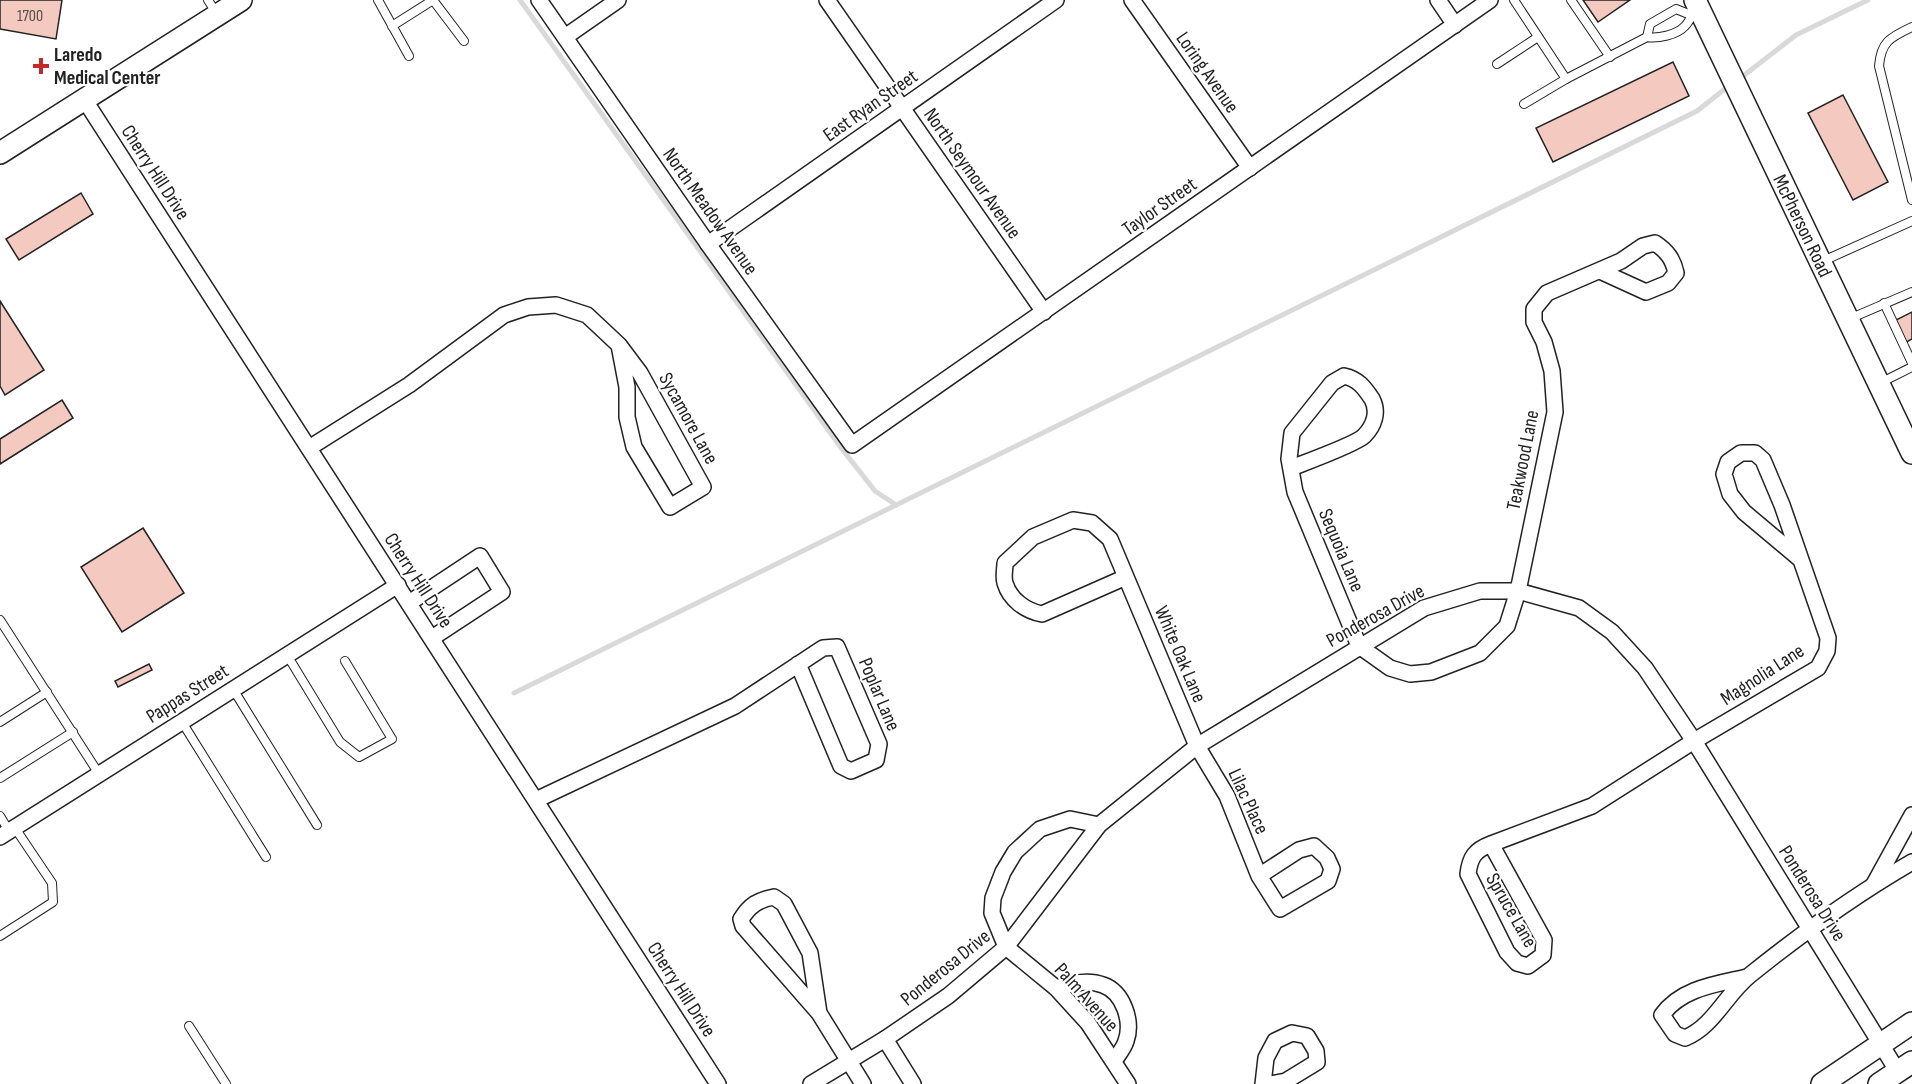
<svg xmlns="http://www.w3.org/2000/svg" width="1912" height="1084" viewBox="0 0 1912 1084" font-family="'Sofia Sans Condensed',sans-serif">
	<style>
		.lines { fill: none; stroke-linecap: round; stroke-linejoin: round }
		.stream { stroke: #d9d9d9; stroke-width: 5 }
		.building { fill: #f3c9c0; stroke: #222; stroke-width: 1.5 }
		.lane-casing { stroke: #222; stroke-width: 10 }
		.street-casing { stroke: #222; stroke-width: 18 }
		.secondary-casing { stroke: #222; stroke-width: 24 }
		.lane { stroke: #fff; stroke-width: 8 }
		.street { stroke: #fff; stroke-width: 15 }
		.secondary { stroke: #fff; stroke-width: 21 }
		.poi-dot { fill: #c62828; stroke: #fff; stroke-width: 2 }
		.labels { text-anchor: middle; stroke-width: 4.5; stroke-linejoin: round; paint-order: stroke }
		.number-label { font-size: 16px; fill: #564c4a }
		.poi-label { font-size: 20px; font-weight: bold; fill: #222; stroke: #fff; text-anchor: start }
		.street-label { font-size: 20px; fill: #222; stroke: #fff }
	</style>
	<rect width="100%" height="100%" fill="#fff"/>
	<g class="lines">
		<!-- stream -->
		<g class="stream">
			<path d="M520,0L842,449L875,491L896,505"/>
			<path d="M1738,80L1796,35L1868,0"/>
			<path d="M514,693L1697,111L1730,85"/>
		</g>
	</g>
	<!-- building -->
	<g class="building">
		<path d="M0,0H62L56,39L0,29Z"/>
		<path d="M1583,0H1630L1598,22Z"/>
		<path d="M1673,62L1689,96L1553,162L1536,128Z"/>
		<path d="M1843,95L1888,182L1853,200L1808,113Z"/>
		<path d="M81,193L93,214L19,260L6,239Z"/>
		<path d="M0,301L44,370L5,395L0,386Z"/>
		<path d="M1912,312V339L1905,343L1894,321Z"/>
		<path d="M62,400L73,418L0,464V439Z"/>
		<path d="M143,528L184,593L122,632L81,567Z"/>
		<path d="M149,664L152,670L118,687L115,681Z"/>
	</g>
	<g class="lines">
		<!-- lane casing -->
		<g class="lane-casing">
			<g id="lane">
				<path d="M208,0L217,14"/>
				<path d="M378,0L409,56"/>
				<path d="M1514,0L1566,79"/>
				<path d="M1571,0L1610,57"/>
				<path d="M392,26L433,0L464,41"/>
				<path d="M1912,27C1891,37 1881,41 1879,66L1912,200"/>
				<path d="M1647,37L1650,24L1676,9L1691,15"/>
				<path d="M1497,64L1538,37"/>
				<path d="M1524,104L1566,79L1647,37C1657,39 1677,35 1685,26C1691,20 1690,15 1698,11"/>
				<path d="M1823,261L1912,221"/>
				<path d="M1884,303L1912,363"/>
				<path d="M1849,319L1912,292"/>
				<path d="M1880,383L1912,367"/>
				<path d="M0,620L99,774"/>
				<path d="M287,655L340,742L359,757L392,739L345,661"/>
				<path d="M233,689L317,825"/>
				<path d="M0,722L47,692"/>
				<path d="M182,722L266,857"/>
				<path d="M0,778L73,732"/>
				<path d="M0,816L9,831"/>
				<path d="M0,936L53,902L52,883L15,828"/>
				<path d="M189,1026L226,1084"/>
			</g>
		</g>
		<!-- street casing -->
		<g class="street-casing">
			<g id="street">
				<path d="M539,0L708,244L852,445L1490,0"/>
				<path d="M827,0L1044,312"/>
				<path d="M1132,0L1250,168"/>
				<path d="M1438,0L1455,25"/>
				<path d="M565,37L618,0"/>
				<path d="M84,99L718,1084"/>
				<path d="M708,244L1056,0"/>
				<path d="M309,448L409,385L504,315L528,307L556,305L587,315L619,345L640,373L703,487L670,507L634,447L627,417V387L619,345"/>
				<path d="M1291,468C1304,463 1356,444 1364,436C1374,426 1379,412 1372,399C1364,387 1358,379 1344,376L1332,383L1292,433L1289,459L1295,492L1359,646L1390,668L1410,674L1431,672L1480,653L1507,626L1518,591L1555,412L1552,371L1544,342L1534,322V309L1547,293L1621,261L1643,246L1655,243C1667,251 1673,259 1676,273L1668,283L1646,292L1600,271"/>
				<path d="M1126,577L1042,614C1026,611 1010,600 1005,583C1003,577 1005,569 1005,563L1033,537L1073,520L1092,523L1110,539L1197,746L1227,796L1259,876L1280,909L1328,881L1332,869L1327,858L1314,846L1299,850L1259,876"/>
				<path d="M409,603L480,556L502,592L432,638"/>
				<path d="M536,800L735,706L823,648L837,647L879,744L876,760L851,771L841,766L798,664"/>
				<path d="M1099,825L1070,819L1040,829L1015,852L1003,872L993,898L992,913L1006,947L1056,988L1088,1023L1128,1084"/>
				<path d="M0,837L398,585"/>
				<path d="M1491,844L1544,940L1543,955L1528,966L1517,963L1507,952L1468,874C1470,857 1475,850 1491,844L1592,806L1694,741L1818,668L1827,651L1828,638L1782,505L1763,460L1755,453H1741L1728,462L1724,474L1730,494L1744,512L1800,559"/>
				<path d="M1874,884L1912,815"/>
				<path d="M1747,977C1717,984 1681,988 1662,1015L1675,1034L1685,1038C1714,1026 1726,994 1750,975C1801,934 1855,895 1912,862"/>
				<path d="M1056,988C1071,984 1087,979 1103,985C1123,992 1133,1021 1126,1041C1124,1048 1118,1055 1114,1061"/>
				<path d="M819,1013L810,953L784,904L774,897C758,900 750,905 741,919L743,926L819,1013L863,1084"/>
				<path d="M885,1039L913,1084"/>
				<path d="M811,1084L885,1039L948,996L1006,947L1099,825L1197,746L1424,608L1480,591H1518L1579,608L1612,632L1645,668L1694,741L1898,1072"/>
				<path d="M1263,1084L1266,1058L1275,1041L1292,1033L1307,1036L1316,1051L1317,1062L1286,1081L1271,1084"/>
			</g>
		</g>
		<!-- secondary casing -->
		<g class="secondary-casing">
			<g id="secondary">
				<path id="s1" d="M1695,0L1912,453"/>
				<path d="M0,153L241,0"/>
				<path d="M1822,1084L1912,1023"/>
				<path d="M1879,1084L1912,1062"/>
			</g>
		</g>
		<!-- lane -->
		<use href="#lane" class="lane"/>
		<!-- street -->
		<use href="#street" class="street"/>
		<!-- secondary -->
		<use href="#secondary" class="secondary"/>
	</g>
	<!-- markers -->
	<path class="poi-dot" d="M38 57h6v6h6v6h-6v6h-6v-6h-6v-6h6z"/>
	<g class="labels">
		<!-- number labels -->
		<g class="number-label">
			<text x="30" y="21">1700</text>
		</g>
		<!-- poi labels -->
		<g class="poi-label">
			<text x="54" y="61">Laredo<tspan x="54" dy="23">Medical Center</tspan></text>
		</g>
		<!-- street labels -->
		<g class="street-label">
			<text transform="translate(1208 72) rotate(55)" y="7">Loring Avenue</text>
			<text transform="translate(870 105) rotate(-35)" y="7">East Ryan Street</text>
			<text transform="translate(156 172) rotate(57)" y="7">Cherry Hill Drive</text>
			<text transform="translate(973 173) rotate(55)" y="7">North Seymour Avenue</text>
			<text transform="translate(1159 206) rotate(-35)" y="7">Taylor Street</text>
			<text transform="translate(711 211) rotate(55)" y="7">North Meadow Avenue</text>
			<text dy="7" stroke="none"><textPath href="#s1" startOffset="250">McPherson Road</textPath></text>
			<text transform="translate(689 418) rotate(61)" y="7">Sycamore Lane</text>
			<text transform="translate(1522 460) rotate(-79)" y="7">Teakwood Lane</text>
			<text transform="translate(1342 550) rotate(67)" y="7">Sequoia Lane</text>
			<text transform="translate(419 580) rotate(57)" y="7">Cherry Hill Drive</text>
			<text transform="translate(1375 615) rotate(-29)" y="7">Ponderosa Drive</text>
			<text transform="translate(1181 654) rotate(67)" y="7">White Oak Lane</text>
			<text transform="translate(1762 674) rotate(-33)" y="7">Magnolia Lane</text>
			<text transform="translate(187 693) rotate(-32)" y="7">Pappas Street</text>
			<text transform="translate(880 694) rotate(67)" y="7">Poplar Lane</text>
			<text transform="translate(1249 801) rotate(65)" y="7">Lilac Place</text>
			<text transform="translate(1813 893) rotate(58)" y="7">Ponderosa Drive</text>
			<text transform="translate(1512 910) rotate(60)" y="7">Spruce Lane</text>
			<text transform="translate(945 967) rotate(-39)" y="7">Ponderosa Drive</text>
			<text transform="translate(682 989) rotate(57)" y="7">Cherry Hill Drive</text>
			<text transform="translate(1087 997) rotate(48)" y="7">Palm Avenue</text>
		</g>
	</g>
</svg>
